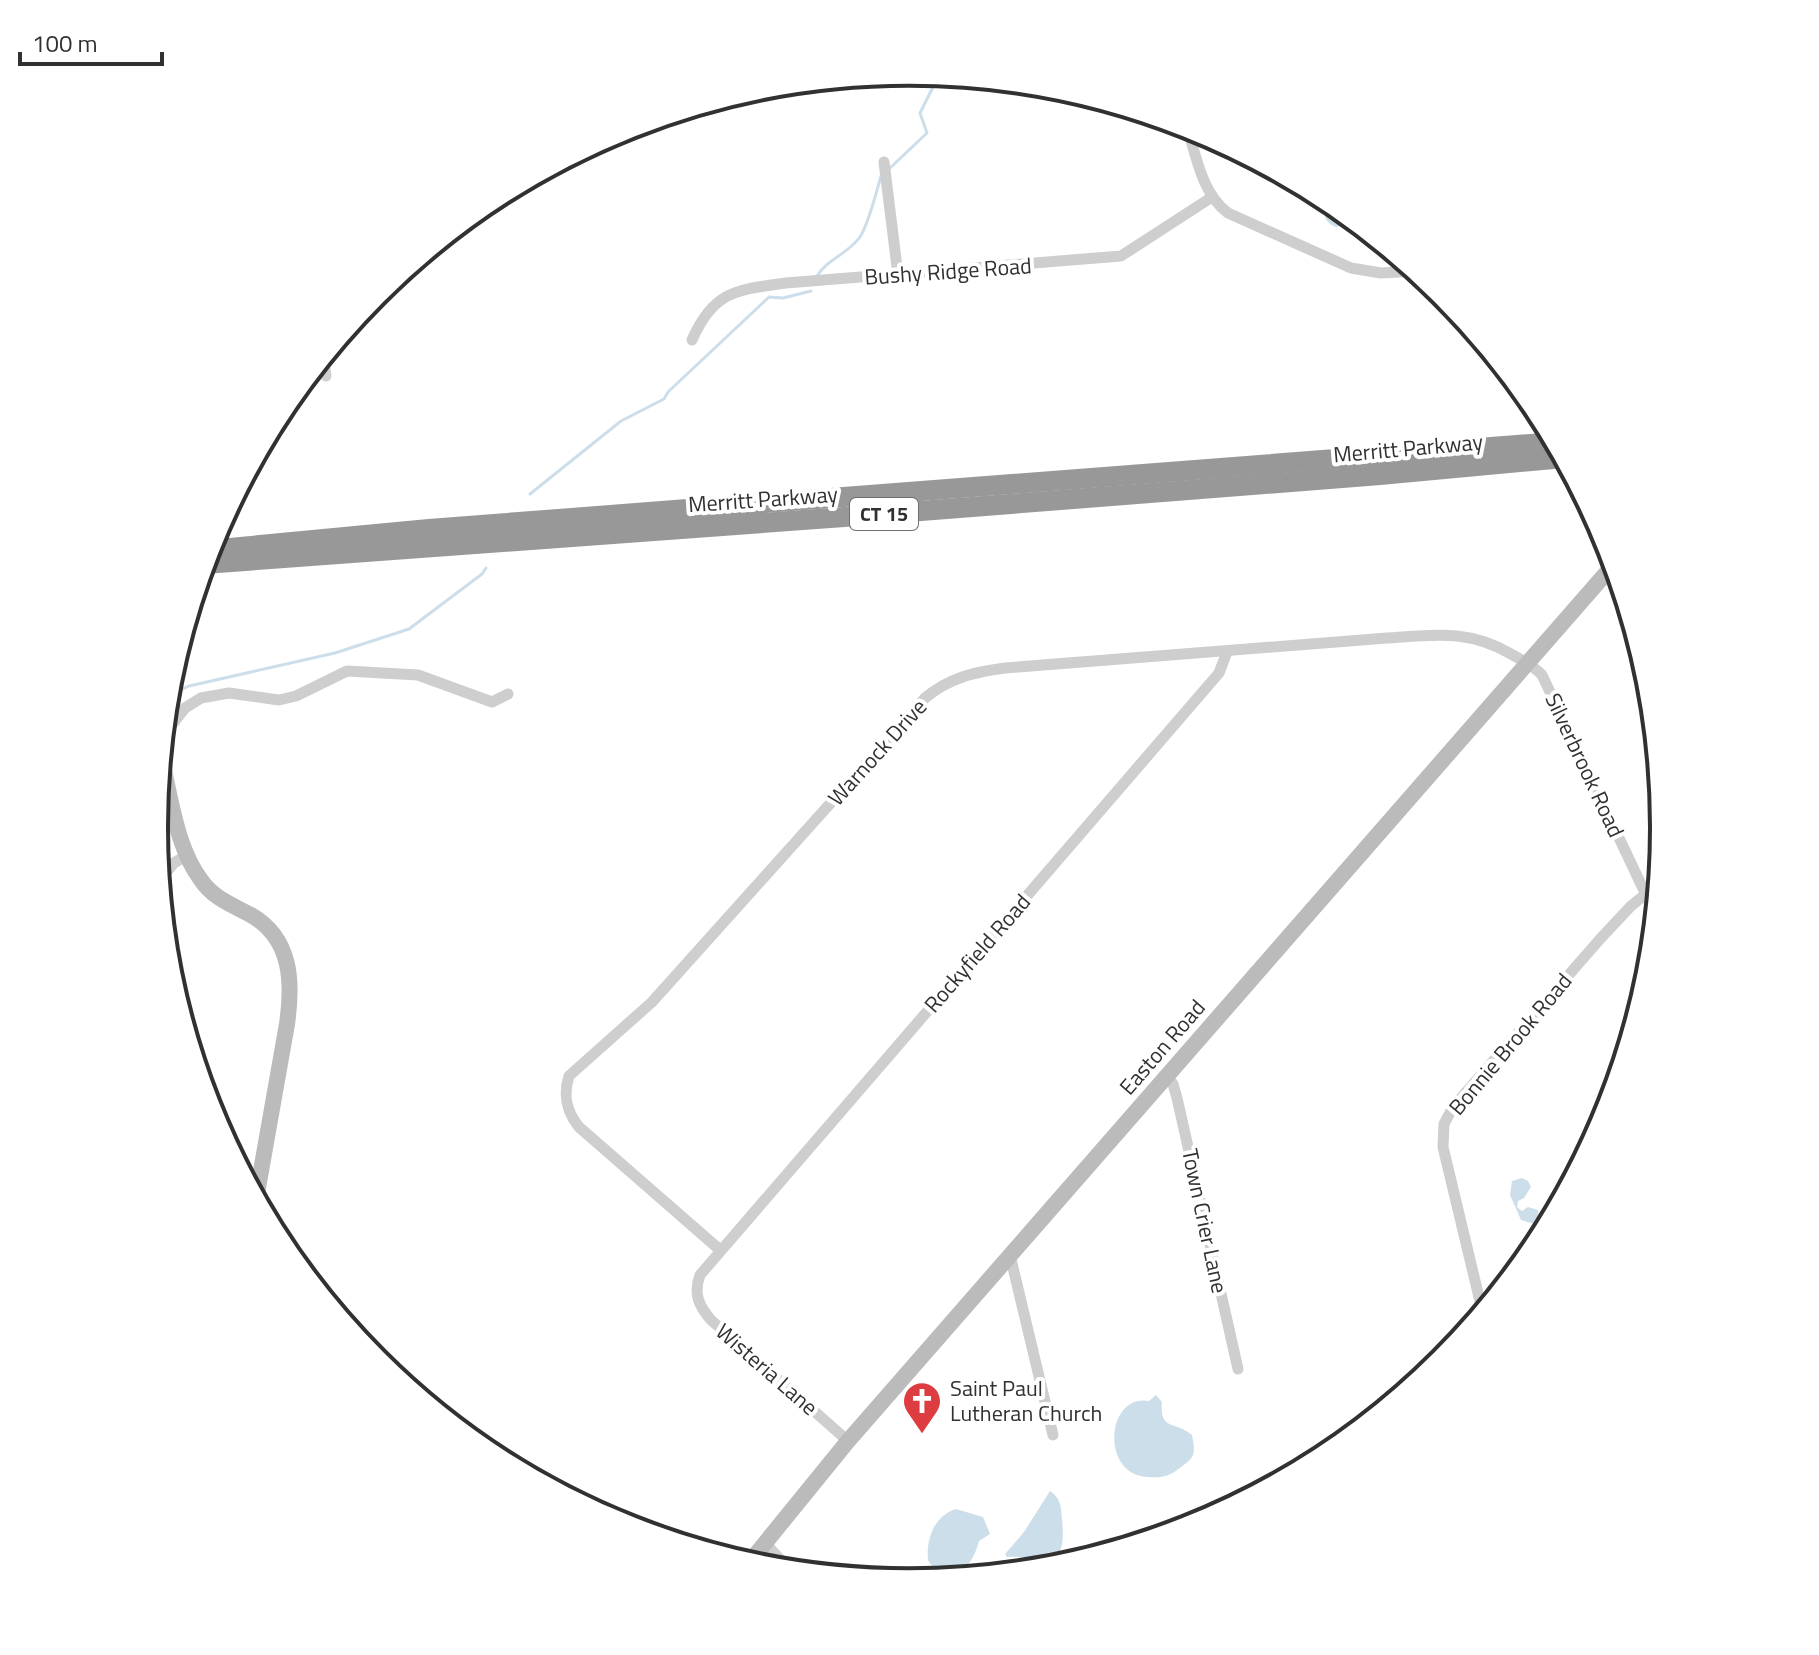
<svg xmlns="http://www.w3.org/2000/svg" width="1819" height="1655" viewBox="0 0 1819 1655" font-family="'Titillium Web',sans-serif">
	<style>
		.water { fill: #cddeeb }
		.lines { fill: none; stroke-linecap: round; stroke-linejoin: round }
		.stream { stroke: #cddeeb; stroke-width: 3 }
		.street { stroke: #cecece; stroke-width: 11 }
		.secondary { stroke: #bbb; stroke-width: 16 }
		.highway { stroke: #989898; stroke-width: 20 }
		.labels { text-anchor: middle; stroke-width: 8; stroke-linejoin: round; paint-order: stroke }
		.shield { fill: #fff; stroke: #6f6f6f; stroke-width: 2 }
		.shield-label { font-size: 20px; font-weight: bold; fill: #313131 }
		.street-label { font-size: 22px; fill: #313131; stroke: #fff }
		.poi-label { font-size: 22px; fill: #313131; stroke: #fff; text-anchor: start }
		.rim { fill: none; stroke: #313131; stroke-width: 4 }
	</style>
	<rect width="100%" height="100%" fill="#fff"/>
	<!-- water -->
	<g class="water">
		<path d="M1325,197L1353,219L1349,223L1336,227C1322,222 1323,210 1325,197Z"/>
		<path d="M1522,1178L1528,1181L1531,1187L1524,1198L1518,1201L1517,1207L1522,1211L1528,1207L1538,1210L1539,1217L1534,1224L1521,1220L1510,1195L1512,1181Z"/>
		<path d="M1156,1395L1162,1402C1159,1431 1176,1421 1192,1435C1196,1456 1195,1457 1177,1470C1168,1477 1159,1478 1148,1477C1100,1475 1106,1393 1149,1401Z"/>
		<path d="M1050,1491C1061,1498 1061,1507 1062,1519C1068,1576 1042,1554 1007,1557L1005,1554L1024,1532Z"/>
		<path d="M956,1509L983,1517L990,1534L979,1541C971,1569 963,1573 933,1568L928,1560C926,1539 934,1516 956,1509Z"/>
	</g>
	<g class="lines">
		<!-- stream -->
		<g class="stream">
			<path d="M890,168L927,133L920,113L939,75"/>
			<path d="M817,276C827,259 848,254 860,237C869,223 876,193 881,176"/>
			<path d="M530,494L621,421L664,399L668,392L769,297L783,298L811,291"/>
			<path d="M167,696L189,686L335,653L409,629L482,574L486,568"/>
		</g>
		<!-- street -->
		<g class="street">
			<path d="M1187,126C1196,156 1202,194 1228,213L1351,268L1381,273L1417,271"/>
			<path d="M884,162L898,275"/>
			<path d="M692,340C714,290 737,290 786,283L1121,256L1212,197"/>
			<path d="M323,357L326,376"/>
			<path d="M163,736L185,708L201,698L229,693L279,700L296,696L347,671L418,675L492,702L508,694"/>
			<path d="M156,852V814L173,805"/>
			<path d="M159,881L174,863L187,855"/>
			<path d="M1167,1076L1173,1084L1177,1098L1238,1369"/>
			<path d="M720,1250L579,1127C566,1111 563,1095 569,1076L652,1002L925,698C949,678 974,672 1005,668L1387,638C1434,635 1468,629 1511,654C1523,661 1533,665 1542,675L1656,916"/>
			<path d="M1010,1255L1053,1435"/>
			<path d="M1483,1314L1443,1147L1444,1124L1453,1107L1601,938L1631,906L1646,894"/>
			<path d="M848,1441L711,1320C699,1306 693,1294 700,1275L1219,673L1227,652"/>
			<path d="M765,1543L791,1571"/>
		</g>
		<!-- secondary -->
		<g class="secondary">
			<path d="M161,758C171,797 176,847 201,880C213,898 232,905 251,915C292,939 293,982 287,1024L256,1199"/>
			<path d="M748,1564L848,1441L1615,563"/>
		</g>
		<!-- highway -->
		<g class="highway">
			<path d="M208,550L429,529L1556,442"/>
			<path d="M204,564L844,517L1380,475L1564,458"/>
		</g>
	</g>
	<!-- icons -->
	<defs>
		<g id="church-pin" transform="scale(2)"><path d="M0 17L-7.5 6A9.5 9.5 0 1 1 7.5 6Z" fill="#dd3d40" stroke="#fff"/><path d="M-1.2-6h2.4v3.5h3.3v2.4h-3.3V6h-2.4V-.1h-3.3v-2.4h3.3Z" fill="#fff"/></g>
	</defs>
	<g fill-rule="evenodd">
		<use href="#church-pin" x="922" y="1401"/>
	</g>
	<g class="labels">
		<!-- shield labels -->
		<rect class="shield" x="850" y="498" width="68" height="32" rx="6"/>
		<g class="shield-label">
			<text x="884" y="521">CT 15</text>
		</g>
		<!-- street labels -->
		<g class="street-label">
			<text transform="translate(948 271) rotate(-4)" y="8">Bushy Ridge Road</text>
			<text transform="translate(1408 448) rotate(-5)" y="8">Merritt Parkway</text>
			<text transform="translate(763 499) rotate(-4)" y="8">Merritt Parkway</text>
			<text transform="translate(877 752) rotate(-48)" y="8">Warnock Drive</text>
			<text transform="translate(1585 765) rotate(65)" y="8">Silverbrook Road</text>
			<text transform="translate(977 953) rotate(-49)" y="8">Rockyfield Road</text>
			<text transform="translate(1510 1044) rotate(-50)" y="8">Bonnie Brook Road</text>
			<text transform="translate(1162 1047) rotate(-49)" y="8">Easton Road</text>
			<text transform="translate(1205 1221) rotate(78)" y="8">Town Crier Lane</text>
			<text transform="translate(767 1369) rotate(41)" y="8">Wisteria Lane</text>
		</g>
		<!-- poi labels -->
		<g class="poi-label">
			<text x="950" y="1396">Saint Paul<tspan x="950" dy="25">Lutheran Church</tspan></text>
		</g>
	</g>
	<!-- crop -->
	<path d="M0 0H1819V1655H0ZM168 827a741 741 0 1 1 1482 0a741 741 0 1 1-1482 0Z" fill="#fff" fill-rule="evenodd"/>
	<path class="rim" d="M168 827a741 741 0 1 1 1482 0a741 741 0 1 1-1482 0Z"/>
	<!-- scale -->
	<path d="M20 52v12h142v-12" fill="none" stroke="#313131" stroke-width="4"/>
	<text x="32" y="52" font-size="24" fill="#313131" stroke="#ffffff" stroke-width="6" paint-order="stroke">100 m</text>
</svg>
